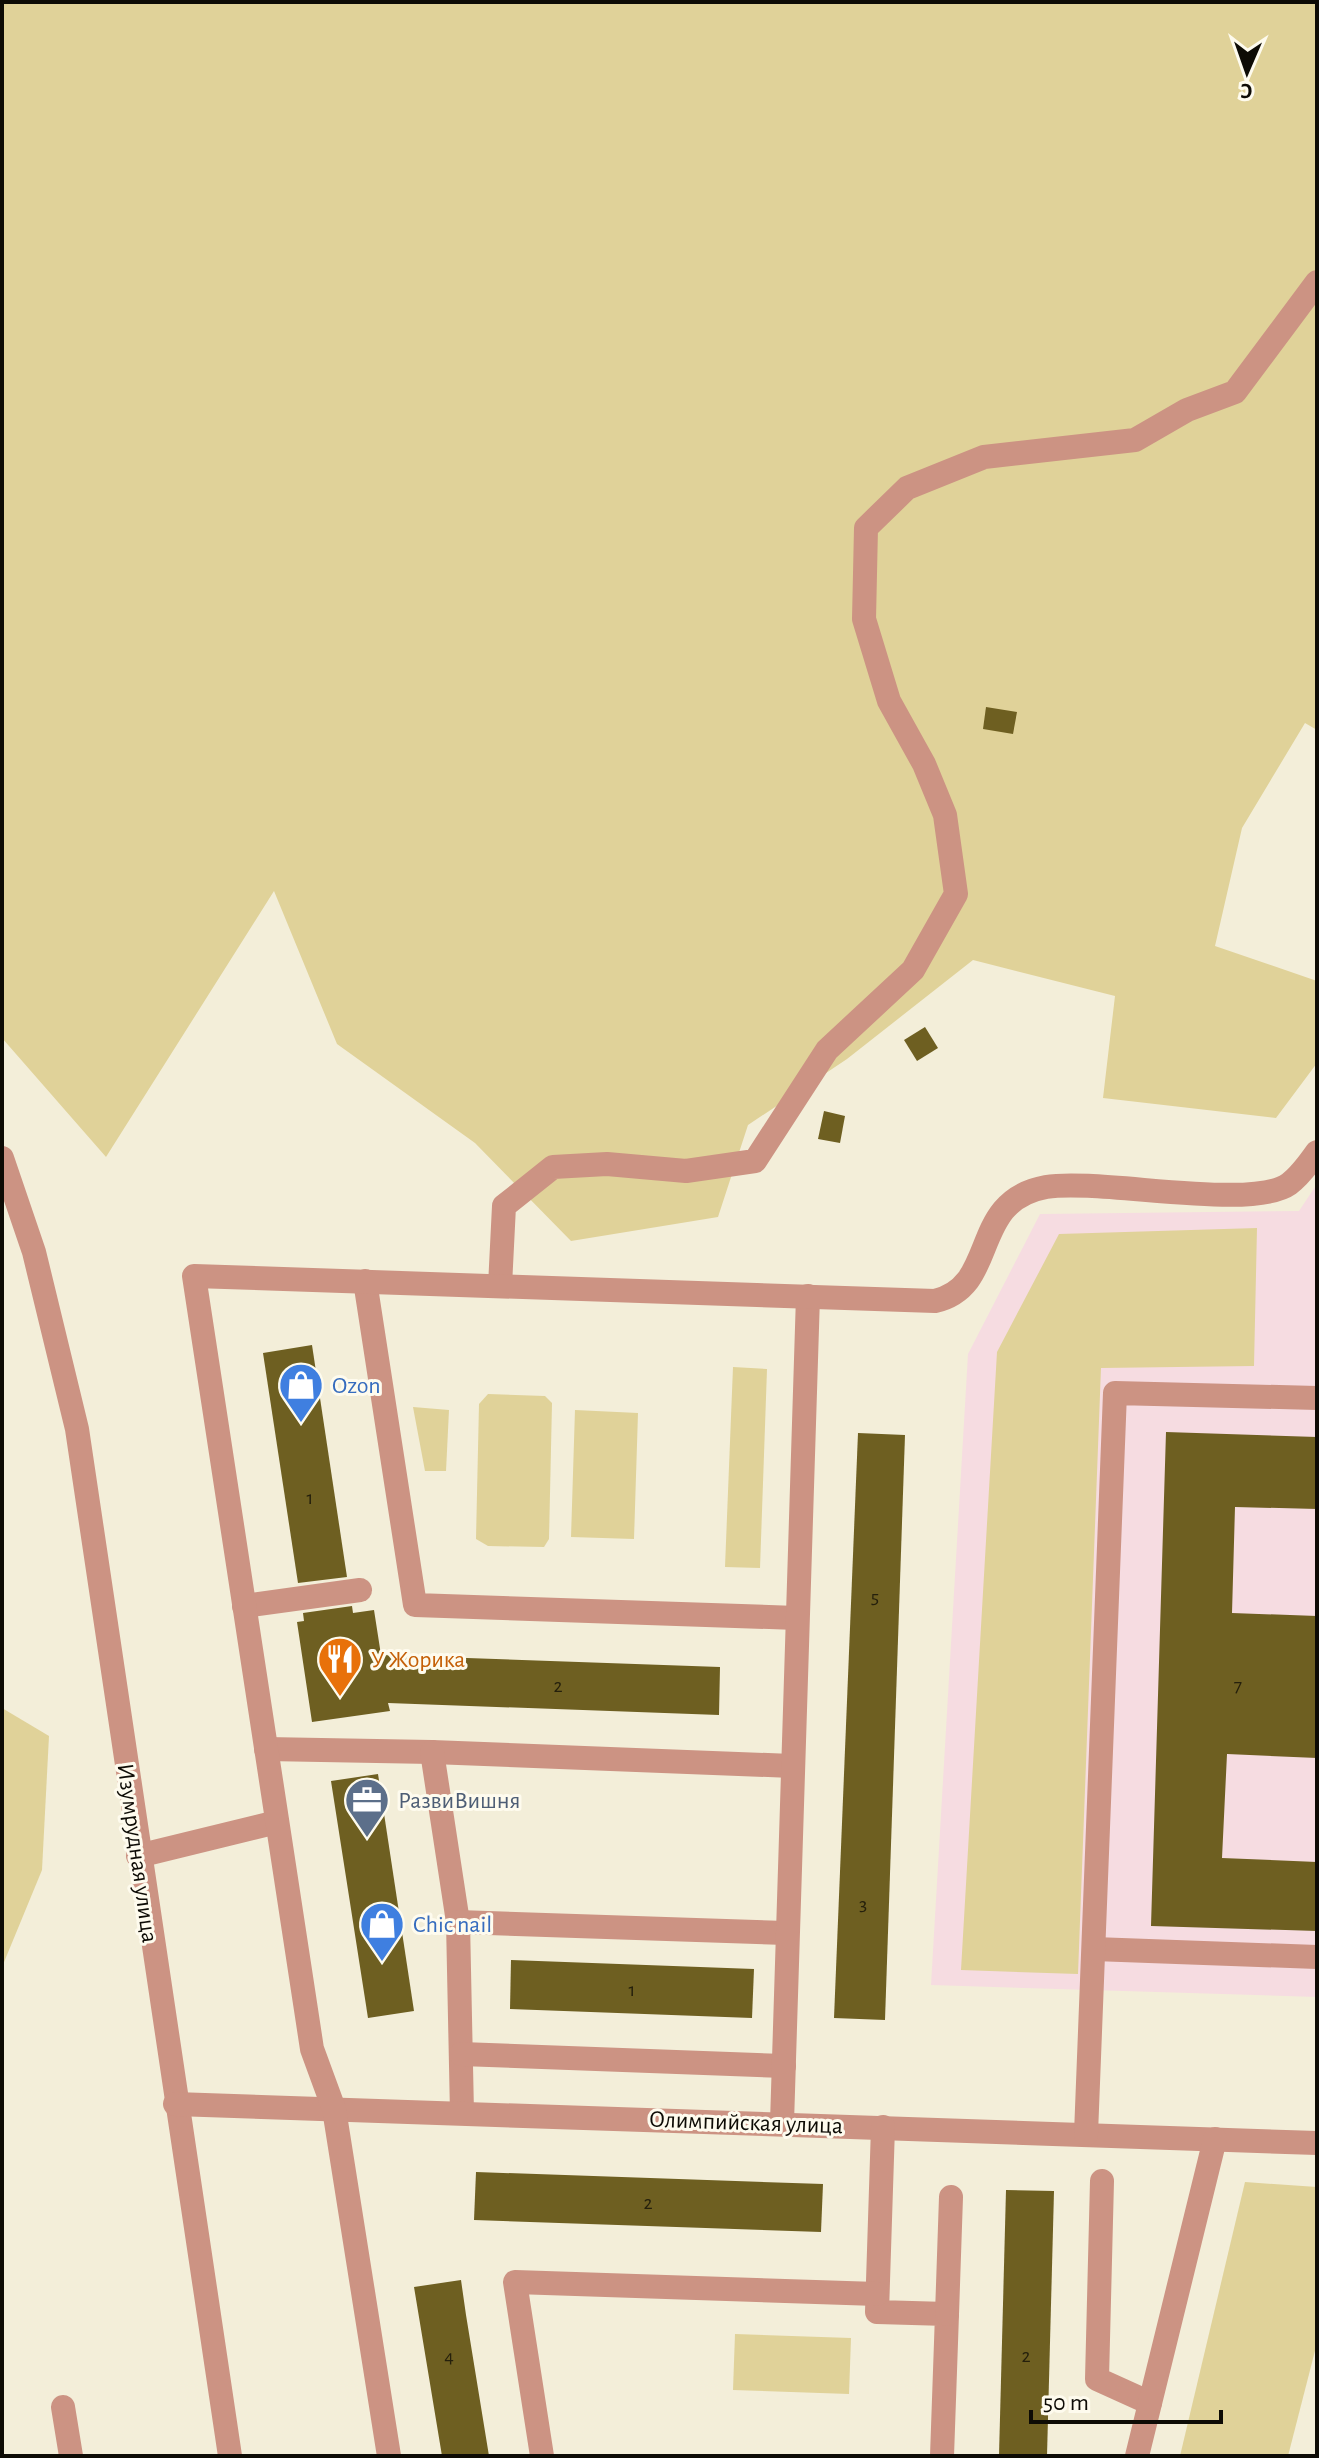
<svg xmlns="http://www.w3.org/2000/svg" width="1319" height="2458" viewBox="0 0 1319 2458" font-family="'Alegreya Sans',sans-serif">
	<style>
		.education { fill: #f6dce1 }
		.green { fill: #e0d299 }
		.building { fill: #6e5f21 }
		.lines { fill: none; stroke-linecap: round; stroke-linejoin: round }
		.minor { stroke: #cc9383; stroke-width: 24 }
		.labels { text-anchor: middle; stroke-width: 6; stroke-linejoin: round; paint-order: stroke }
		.number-label { font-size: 20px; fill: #25200c }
		.shop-label { font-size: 24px; fill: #366cbe; stroke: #fefbee; text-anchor: start }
		.food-label { font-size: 24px; fill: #c56008; stroke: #fefbee; text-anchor: start }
		.service-label { font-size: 24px; fill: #4e5e75; stroke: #fefbee; text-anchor: start }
		.street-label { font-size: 24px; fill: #0d0b05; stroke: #fefbee }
	</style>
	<rect width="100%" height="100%" fill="#f3eed9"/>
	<!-- education -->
	<path class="education" d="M1317,1184V1997L931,1985L968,1354L1040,1214L1299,1211Z"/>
	<!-- green -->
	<g class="green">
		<path d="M2,2H1317V730L1305,723L1242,828L1215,946L1317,981V1063L1276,1118L1103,1098L1115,996L973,960L847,1059L748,1125L718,1217L571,1241L475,1143L337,1044L274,891L106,1157L2,1038Z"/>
		<path d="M1257,1228L1254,1366L1101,1368L1078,1974L961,1970L997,1352L1059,1234Z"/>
		<path d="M733,1367L767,1369L760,1568L725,1567Z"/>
		<path d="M488,1394L545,1396L552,1403L549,1539L544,1547L488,1546L476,1539L479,1404Z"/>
		<path d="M413,1407L449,1410L446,1471H425Z"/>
		<path d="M575,1410L638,1413L634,1539L571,1537Z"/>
		<path d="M2,1708L49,1736L42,1870L2,1967Z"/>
		<path d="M1245,2182L1317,2187V2343L1288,2456H1180Z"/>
		<path d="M735,2334L851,2338L849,2394L733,2390Z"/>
	</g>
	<!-- building -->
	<g class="building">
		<path d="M986,707L1017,712L1013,734L983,729Z"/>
		<path d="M925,1027L938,1048L917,1061L904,1040Z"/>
		<path d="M824,1111L845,1116L840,1143L818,1139Z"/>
		<path d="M312,1345L347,1577L298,1583L263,1353Z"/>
		<path d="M1166,1432L1317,1437V1509L1235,1507L1232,1613L1317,1616V1758L1227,1754L1222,1858L1317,1862V1931L1151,1926Z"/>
		<path d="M858,1433L905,1435L885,2020L834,2018Z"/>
		<path d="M352,1606L353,1613L374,1610L381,1655L720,1667L719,1715L388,1703L390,1711L312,1722L297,1622L304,1621L303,1613Z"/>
		<path d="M378,1774L414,2011L368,2018L331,1781Z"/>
		<path d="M511,1960L754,1969L752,2018L510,2009Z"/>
		<path d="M476,2172L823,2184L821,2232L474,2220Z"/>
		<path d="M1006,2190L1054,2191L1047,2456H999Z"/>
		<path d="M461,2280L466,2315L489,2456H442L414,2287Z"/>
	</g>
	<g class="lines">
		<!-- minor -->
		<g class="minor">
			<path d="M2,1158L34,1252L77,1429L230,2456"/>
			<path d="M365,1281L415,1605L797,1618"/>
			<path d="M500,1286L504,1206L553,1167L607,1164L686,1171L755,1161L827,1050L913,970L956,894L945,815L924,764L889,701L864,619L866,528L907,488L984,457L1135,440L1187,410L1235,392L1317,282"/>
			<path d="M244,1606L360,1590"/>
			<path d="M266,1749L432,1752L792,1766"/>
			<path d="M432,1752L458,1922L462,2113"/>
			<path d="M138,1856L277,1822"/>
			<path d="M458,1922L786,1933"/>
			<path d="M1094,1949L1317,1957"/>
			<path d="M461,2054L784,2066"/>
			<path d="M175,2104L1317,2143"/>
			<path d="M782,2123L808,1296"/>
			<path d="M883,2127L877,2312L947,2314L942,2456"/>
			<path d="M1086,2134L1115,1393L1317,1398"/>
			<path d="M1102,2181L1097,2379L1150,2403"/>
			<path d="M947,2314L951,2197"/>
			<path d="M63,2407L71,2456"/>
			<path d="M389,2456L334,2109L312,2049L194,1276L935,1301C1000,1286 968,1201 1046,1187C1099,1178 1251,1211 1289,1184C1300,1176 1310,1162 1317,1152"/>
			<path d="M542,2456L515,2282L877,2294"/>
			<path d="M1137,2456L1215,2139"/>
		</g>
	</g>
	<!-- icons -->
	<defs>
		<g id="shop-pin" transform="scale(2.3)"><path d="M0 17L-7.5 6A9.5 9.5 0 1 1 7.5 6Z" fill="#3f7fe0" stroke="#fefbee"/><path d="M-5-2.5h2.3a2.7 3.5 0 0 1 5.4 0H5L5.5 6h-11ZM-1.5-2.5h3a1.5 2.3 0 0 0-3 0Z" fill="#fff"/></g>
		<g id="restaurant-pin" transform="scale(2.3)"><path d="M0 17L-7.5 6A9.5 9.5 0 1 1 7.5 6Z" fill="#e8710a" stroke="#fefbee"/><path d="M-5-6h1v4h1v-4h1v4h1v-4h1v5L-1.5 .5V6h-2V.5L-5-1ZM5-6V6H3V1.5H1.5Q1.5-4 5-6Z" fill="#fff"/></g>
		<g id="office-pin" transform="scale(2.3)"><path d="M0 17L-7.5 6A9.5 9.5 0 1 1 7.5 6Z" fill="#5c6f8a" stroke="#fefbee"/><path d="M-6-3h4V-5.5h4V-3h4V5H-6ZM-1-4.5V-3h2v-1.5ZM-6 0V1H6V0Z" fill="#fff"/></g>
	</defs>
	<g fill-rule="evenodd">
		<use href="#shop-pin" x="301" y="1385"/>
		<use href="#restaurant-pin" x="340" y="1659"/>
		<use href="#office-pin" x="367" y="1800"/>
		<use href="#shop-pin" x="382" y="1924"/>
	</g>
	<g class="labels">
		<!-- number labels -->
		<g class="number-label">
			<text x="310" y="1504">1</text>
			<text x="875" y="1603">5</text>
			<text x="558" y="1692">2</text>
			<text x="1238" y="1692">7</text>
			<text x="863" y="1910">3</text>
			<text x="632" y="1996">1</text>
			<text x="648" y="2209">2</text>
			<text x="1026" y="2362">2</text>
			<text x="449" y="2363">4</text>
		</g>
		<!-- shop labels -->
		<g class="shop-label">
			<text x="332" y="1393">Ozon</text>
			<text x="413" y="1932">Chic nail</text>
		</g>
		<!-- food labels -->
		<g class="food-label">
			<text x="371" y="1667">У Жорика</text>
		</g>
		<!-- service labels -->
		<g class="service-label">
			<text x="398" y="1808">РазвиВишня</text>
		</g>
		<!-- street labels -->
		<g class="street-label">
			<text transform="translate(138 1853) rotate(82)" y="8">Изумрудная улица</text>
			<text transform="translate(746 2122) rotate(2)" y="8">Олимпийская улица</text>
		</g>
	</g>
	<!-- border -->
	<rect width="1319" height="2458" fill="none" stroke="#0d0b05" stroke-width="8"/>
	<!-- north arrow -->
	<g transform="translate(1247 72) rotate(182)" stroke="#fefbee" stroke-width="6" paint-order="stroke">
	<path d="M0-6L14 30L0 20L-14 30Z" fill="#0d0b05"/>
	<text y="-12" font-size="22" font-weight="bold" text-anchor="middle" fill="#0d0b05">С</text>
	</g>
	<!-- scale -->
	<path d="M1031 2410v12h190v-12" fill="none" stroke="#0d0b05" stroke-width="4"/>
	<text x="1043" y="2410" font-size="24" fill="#0d0b05" stroke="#fefbee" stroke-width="6" paint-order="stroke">50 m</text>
</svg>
